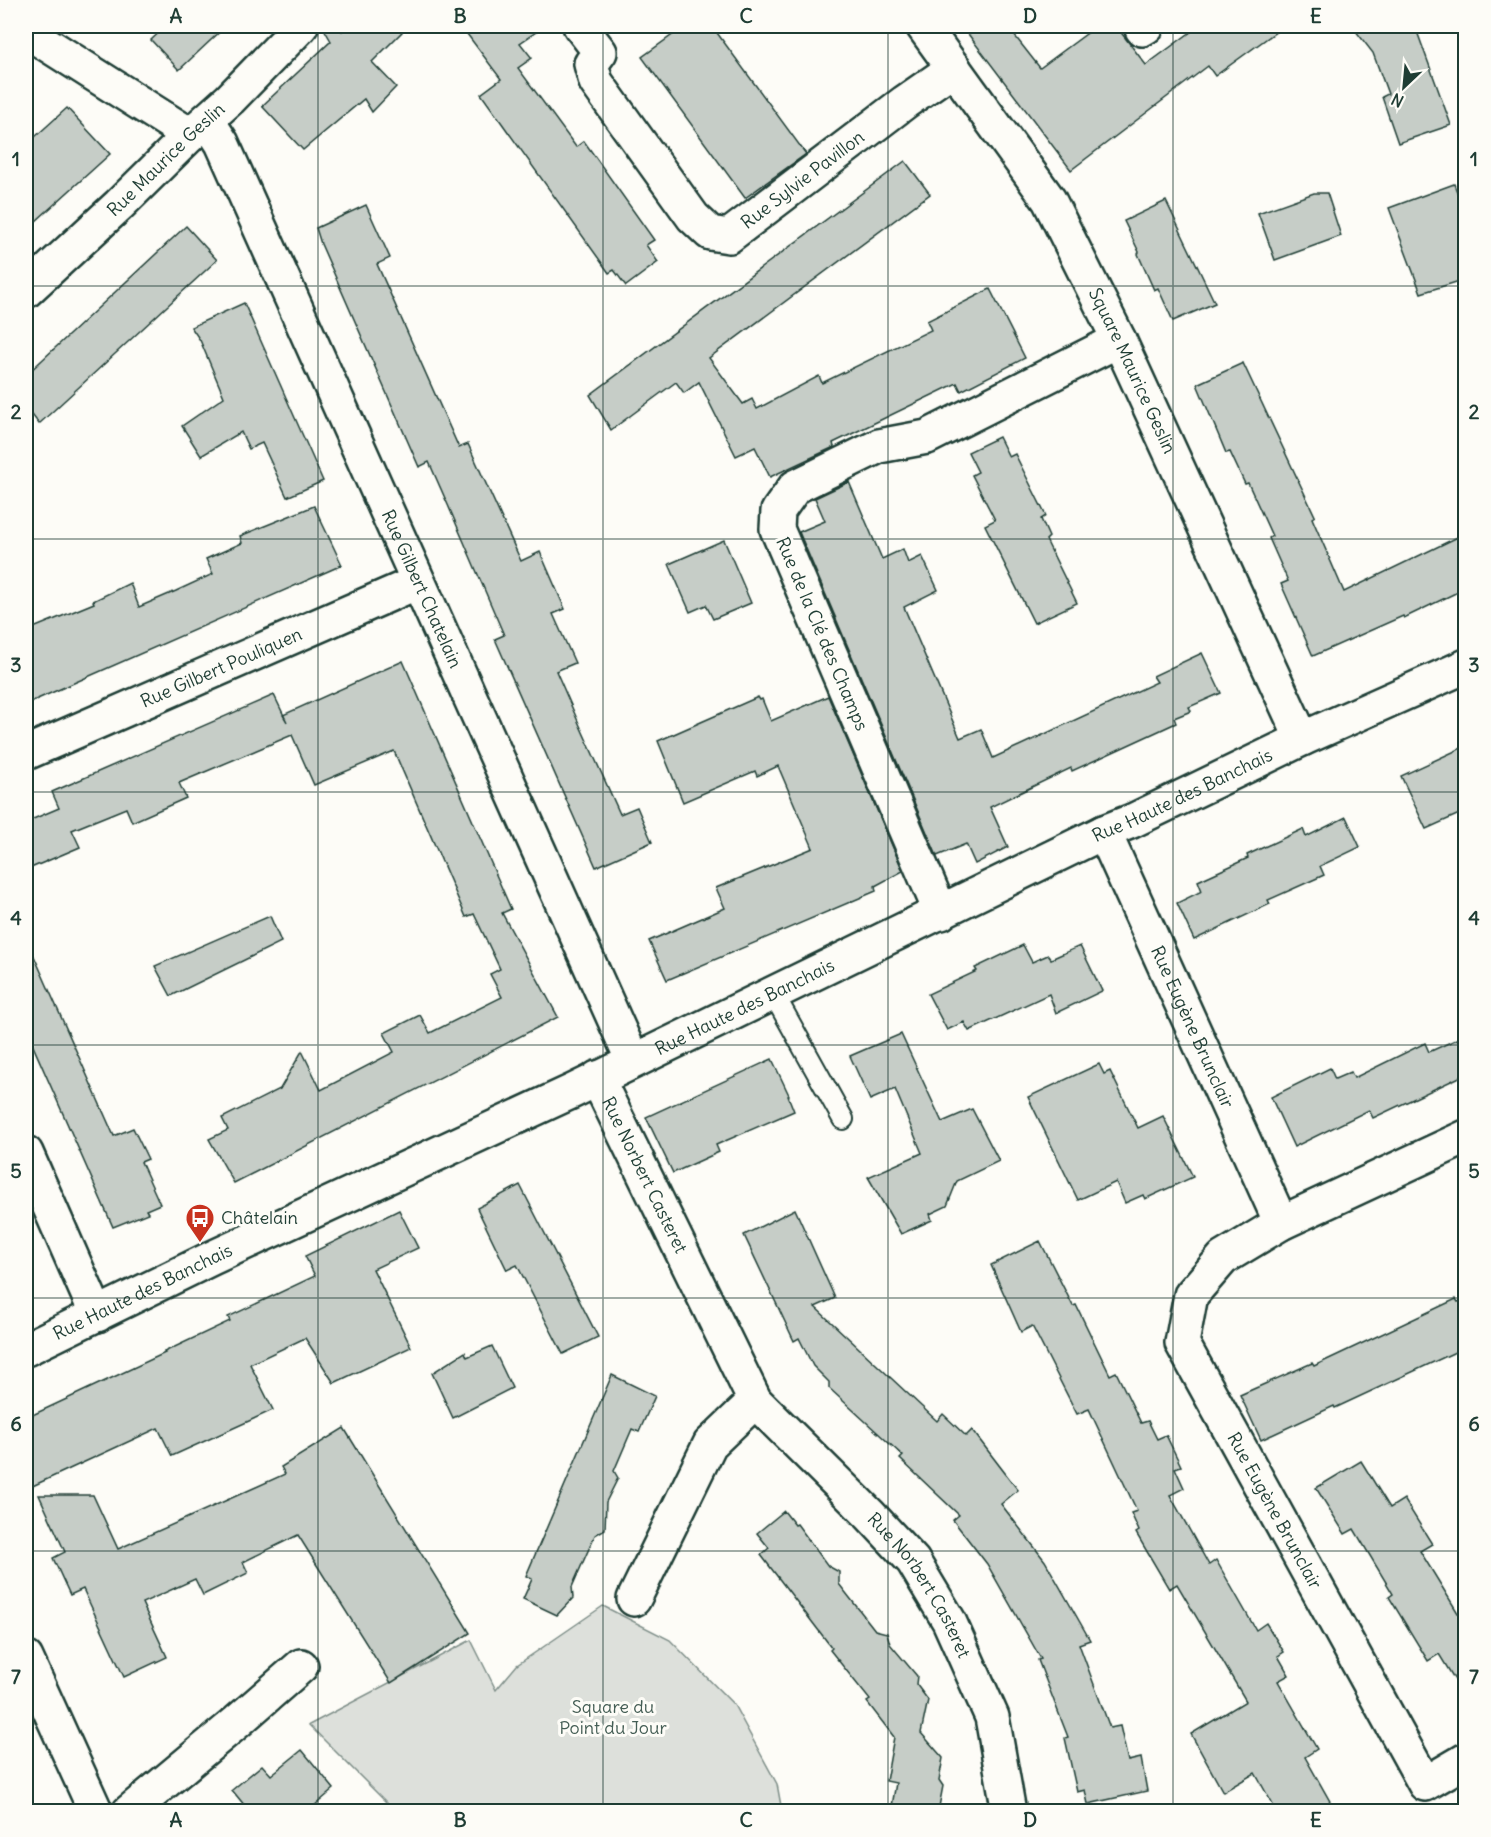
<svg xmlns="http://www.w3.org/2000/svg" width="1491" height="1837" viewBox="0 0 1491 1837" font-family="Delius,sans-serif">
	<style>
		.green { fill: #dde0db; stroke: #7e8e88; stroke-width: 1.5 }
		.building { fill: #c6cdc7; stroke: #1f3d34; stroke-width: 1.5 }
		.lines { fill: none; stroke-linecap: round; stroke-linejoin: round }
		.service-casing { stroke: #1f3d34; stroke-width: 24 }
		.minor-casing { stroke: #1f3d34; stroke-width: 38 }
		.tertiary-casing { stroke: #1f3d34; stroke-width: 38 }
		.service { stroke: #fdfcf7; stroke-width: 20 }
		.minor { stroke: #fdfcf7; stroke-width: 33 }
		.tertiary { stroke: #fdfcf7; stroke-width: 33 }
		.grid { fill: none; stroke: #1f3d34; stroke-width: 1.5; stroke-opacity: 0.55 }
		.labels { text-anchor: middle; stroke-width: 6; stroke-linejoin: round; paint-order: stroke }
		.street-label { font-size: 18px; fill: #1f3d34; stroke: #fdfcf7 }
		.poi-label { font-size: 18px; fill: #1f3d34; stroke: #fdfcf7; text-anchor: start }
		.park-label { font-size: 18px; fill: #455e55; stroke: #fdfcf7 }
		.neatline { fill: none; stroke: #1f3d34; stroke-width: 2 }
		.grid-label { font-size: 20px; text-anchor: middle; font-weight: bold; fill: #1f3d34 }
	</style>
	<rect width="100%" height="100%" fill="#fdfcf7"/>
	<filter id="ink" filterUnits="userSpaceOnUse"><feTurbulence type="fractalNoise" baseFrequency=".0167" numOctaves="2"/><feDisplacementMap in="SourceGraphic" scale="12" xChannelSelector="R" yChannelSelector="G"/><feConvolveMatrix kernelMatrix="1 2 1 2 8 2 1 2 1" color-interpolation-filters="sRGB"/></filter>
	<g filter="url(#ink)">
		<!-- green -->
		<path class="green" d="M603,1606L670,1640L734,1705L777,1784L782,1811H395L309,1725L471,1640L496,1690L517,1665Z"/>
		<!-- building -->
		<g class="building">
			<path d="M166,26H226L179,70L151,40Z"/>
			<path d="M326,26H336L342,31L348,26H408L372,62L396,87L372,112L364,99L303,150L262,106L331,41L323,27Z"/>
			<path d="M461,26H545L520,43L532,58L518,68L576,147L584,141L654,240L646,245L658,262L626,286L614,270L609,273L481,94L501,79Z"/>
			<path d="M685,26H712L806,154L745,198L642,57Z"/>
			<path d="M962,26H1007L1040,68L1097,26H1116L1146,65L1199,26H1284L1215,76L1208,66L1071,170Z"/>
			<path d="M1352,26H1415L1451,125L1398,143L1382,97L1388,94L1373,53Z"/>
			<path d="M67,108L110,154L26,230V145Z"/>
			<path d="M905,161L930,194L709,358L743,404L752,399L757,409L819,376L822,383L931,330L927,321L990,289L1025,358L961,391L957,383L833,443L834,447L770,477L755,447L736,456L699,382L684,393L676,382L611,430L590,395Z"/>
			<path d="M1454,184L1466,215V279L1421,293L1389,208Z"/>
			<path d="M1314,193H1327L1341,236L1275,260L1258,213Z"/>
			<path d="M1166,201L1215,303L1173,321L1158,288L1154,290L1138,254L1139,252L1124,221Z"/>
			<path d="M366,205L390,258L377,264L459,448L468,444L521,561L540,552L565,609L553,614L575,663L556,671L577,719L620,814L637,807L652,842L596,867L495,639L504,635L448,505L429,462L419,467L321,244L316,228Z"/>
			<path d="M186,226L217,260L39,424L26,407V375Z"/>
			<path d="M244,303L323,481L287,497L262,443L249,449L241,432L201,456L182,426L224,397L200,340L191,327Z"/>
			<path d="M1243,363L1315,516L1312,518L1344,592L1466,533V588L1404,618L1403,616L1313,656L1281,584L1288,581L1269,538L1272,536L1248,483L1245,484L1230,452L1226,453L1197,384Z"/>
			<path d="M999,437L1009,457L1015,454L1046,516L1041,519L1049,537L1046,540L1077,603L1034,623L985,525L995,520L972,475L978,472L968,452Z"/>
			<path d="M849,482L882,559L903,549L908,563L922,556L938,590L904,607L960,738L981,729L993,758L1157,682L1153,676L1202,653L1221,693L1189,707L1191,711L1174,718L1176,723L1072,771L1071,768L990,807L1008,847L975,864L966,844L937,856L799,532L825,521L815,498Z"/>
			<path d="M314,506L342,565L26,704V631L94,603L93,601L130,583L139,607L176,591L213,574L206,559L242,543L240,536Z"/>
			<path d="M724,540L751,603L713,619L706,605L690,612L669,564Z"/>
			<path d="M403,661L511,909L502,913L558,1017L234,1183L209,1139L228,1130L222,1118L280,1089L302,1051L321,1090L394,1052L384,1033L420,1015L430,1033L502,997L490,974L500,969L474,914L466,917L394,751L314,785L292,735L179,783L186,798L132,822L126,808L72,830L80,847L26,870V822L59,808L52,792L274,695L287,722L283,715Z"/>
			<path d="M828,696L903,871L875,886L876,891L667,980L649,941L725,908L716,888L813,848L778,766L757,776L755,771L683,802L658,741L758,697L760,700L762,699L771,721Z"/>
			<path d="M1466,746V811L1426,829L1401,776Z"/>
			<path d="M1346,817L1360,847L1320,866L1324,875L1268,900L1270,904L1194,940L1177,903L1202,891L1198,881L1248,858L1247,855L1303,829L1306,837Z"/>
			<path d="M270,916L281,942L171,996L155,966Z"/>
			<path d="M26,938L114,1136L133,1128L148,1159L141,1162L160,1204L146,1210L148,1213L113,1227L26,1030Z"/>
			<path d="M1023,945L1032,962L1048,955L1051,959L1080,946L1102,991L1056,1013L1049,994L969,1031L964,1022L947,1030L928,994L977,971L975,968Z"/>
			<path d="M901,1034L942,1122L972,1109L999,1161L957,1181L947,1206L930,1214L932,1220L901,1234L868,1177L922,1153L895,1089L870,1100L850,1056Z"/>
			<path d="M1466,1035V1074L1373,1118L1369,1110L1294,1147L1271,1097L1330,1068L1335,1079L1351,1072L1354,1078L1425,1043L1429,1052Z"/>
			<path d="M772,1059L789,1095L788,1096L794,1111L716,1145L719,1152L673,1173L646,1117Z"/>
			<path d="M1099,1064L1104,1074L1110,1071L1138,1128L1163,1116L1193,1177L1145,1199L1143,1195L1125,1203L1116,1182L1078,1200L1028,1097Z"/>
			<path d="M520,1185L598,1337L563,1354L517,1265L507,1270L477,1208Z"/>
			<path d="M795,1209L835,1298L815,1307L937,1421L943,1414L966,1436L972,1430L1018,1490L1001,1504L1045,1561L1090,1640L1079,1644L1110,1728L1120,1726L1128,1761L1141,1758L1147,1791L1088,1804L1085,1790L1077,1792L1065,1738L1068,1737L1038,1660L1041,1659L987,1564L953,1520L959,1515L900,1459L903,1456L829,1388V1382L813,1366L799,1338L794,1341L744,1235Z"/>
			<path d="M399,1210L418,1248L373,1269L411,1347L334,1383L305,1338L250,1364L273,1410L172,1456L158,1428L26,1489V1418L165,1353L164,1352L230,1321L228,1317L315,1276L305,1256Z"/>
			<path d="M1040,1241L1073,1306L1076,1305L1110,1375L1116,1372L1141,1423L1148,1421L1157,1439L1166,1435L1181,1466L1175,1468L1184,1488L1170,1495L1209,1565L1216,1560L1256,1630L1266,1623L1284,1652L1278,1656L1289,1675L1278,1681L1317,1749L1305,1757L1336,1812H1277L1255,1773L1223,1792L1191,1734L1246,1701L1177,1584L1169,1589L1136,1533L1139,1531L1131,1513L1137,1511L1089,1409L1077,1414L1032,1326L1021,1332L991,1265Z"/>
			<path d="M1456,1299L1458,1302L1466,1299V1347L1335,1408L1334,1406L1261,1440L1240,1395L1312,1363L1314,1366Z"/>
			<path d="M492,1346L512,1388L453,1418L432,1373L465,1352L467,1357Z"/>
			<path d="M612,1375L655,1396L639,1432L632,1429L614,1471L618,1478L606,1502L605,1529L595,1535L572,1587L573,1598L557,1615L523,1599L532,1579L526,1576Z"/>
			<path d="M344,1428L470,1633L391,1683L298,1535L243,1562L248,1573L203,1595L195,1579L142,1603L167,1657L124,1677L83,1589L70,1595L53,1558L65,1552L39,1495H93L118,1549L285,1474L281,1467Z"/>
			<path d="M1361,1461L1390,1508L1404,1499L1432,1544L1420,1551L1466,1626V1698L1439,1654L1428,1661L1389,1597L1393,1594L1354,1529L1345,1534L1316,1488Z"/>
			<path d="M784,1511L795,1525L797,1524L828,1566L839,1572V1584L875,1630L887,1633L890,1644L917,1676L916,1684L928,1700L921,1733L943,1758L939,1780L943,1786L938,1812H923L892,1806L896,1783L886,1781L894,1737L867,1702L870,1700L830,1650L832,1648L761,1555L769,1548L757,1533Z"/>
			<path d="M302,1750L334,1789L307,1812H250L232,1790L262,1765L271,1775Z"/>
		</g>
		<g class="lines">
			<!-- service casing -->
			<g class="service-casing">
				<path id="service" d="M773,993L843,1119"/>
			</g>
			<!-- minor casing -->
			<g class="minor-casing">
				<g id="minor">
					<path id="s1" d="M580,26L600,52L591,64L596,82L693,217L710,233L729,236L905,102L954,68"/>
					<path id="s2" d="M923,26L1049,200L1119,340L1302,739"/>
					<path d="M1142,29L1147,26"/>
					<path d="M26,31L190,135"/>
					<path id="s3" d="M207,120L222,143L633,1061"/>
					<path id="s4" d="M26,291L119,205L190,135L230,99L301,26"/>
					<path id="s5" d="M26,753L418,582"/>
					<path id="s6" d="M1104,832L1281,1223"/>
					<path d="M941,913L777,529L778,511L795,487L879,446L927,437L1119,340"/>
					<path id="s7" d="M597,1078L755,1401L870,1515L913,1561L949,1621L992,1717L1009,1812"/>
					<path id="s8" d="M1466,1137L1281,1223L1223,1258L1191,1295L1182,1343L1425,1784L1466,1760"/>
					<path d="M26,1153L97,1315"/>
					<path d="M634,1599L710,1444L755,1401"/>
					<path d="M26,1658L96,1812"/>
					<path d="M129,1812L237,1722L301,1666"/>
				</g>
			</g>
			<!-- tertiary casing -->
			<g class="tertiary-casing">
				<g id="tertiary">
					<path id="s9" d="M26,1349L212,1258L573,1091L1104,832L1132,821L1302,739L1466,666"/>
				</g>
			</g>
			<!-- service -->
			<use href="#service" class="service"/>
			<!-- minor -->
			<use href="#minor" class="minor"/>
			<!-- tertiary -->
			<use href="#tertiary" class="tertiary"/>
		</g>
	</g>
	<!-- grid -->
	<path class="grid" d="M318,26V1812M603,26V1812M888,26V1812M1173,26V1812M26,286H1466M26,539H1466M26,792H1466M26,1045H1466M26,1298H1466M26,1551H1466"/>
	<!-- icons -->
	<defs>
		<g id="bus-pin" transform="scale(1.5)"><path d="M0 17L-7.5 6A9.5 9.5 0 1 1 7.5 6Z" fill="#c8321e" stroke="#fdfcf7"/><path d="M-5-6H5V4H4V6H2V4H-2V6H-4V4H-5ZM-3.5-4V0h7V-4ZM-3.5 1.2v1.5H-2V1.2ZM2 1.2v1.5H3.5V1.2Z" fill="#fff"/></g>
	</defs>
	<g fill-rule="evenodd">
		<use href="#bus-pin" x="200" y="1218"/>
	</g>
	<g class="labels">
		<!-- street labels -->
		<g class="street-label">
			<text dy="6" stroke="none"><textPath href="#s4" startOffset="192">Rue Maurice Geslin</textPath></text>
			<text dy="6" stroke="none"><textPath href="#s1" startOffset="368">Rue Sylvie Pavillon</textPath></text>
			<text dy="6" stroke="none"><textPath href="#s2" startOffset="405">Square Maurice Geslin</textPath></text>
			<text dy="6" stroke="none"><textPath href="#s3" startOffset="516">Rue Gilbert Chatelain</textPath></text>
			<text transform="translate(822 634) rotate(67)" y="6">Rue de la Clé des Champs</text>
			<text dy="6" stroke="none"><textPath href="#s5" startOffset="213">Rue Gilbert Pouliquen</textPath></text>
			<text dy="6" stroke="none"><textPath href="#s9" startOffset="1282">Rue Haute des Banchais</textPath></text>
			<text dy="6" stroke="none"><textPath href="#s9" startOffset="796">Rue Haute des Banchais</textPath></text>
			<text dy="6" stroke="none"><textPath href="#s6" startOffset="214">Rue Eugène Brunclair</textPath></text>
			<text dy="6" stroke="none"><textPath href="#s7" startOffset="108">Rue Norbert Casteret</textPath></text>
			<text dy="6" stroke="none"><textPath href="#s9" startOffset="130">Rue Haute des Banchais</textPath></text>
			<text dy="6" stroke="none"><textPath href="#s8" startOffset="561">Rue Eugène Brunclair</textPath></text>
			<text dy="6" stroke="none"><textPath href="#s7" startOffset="608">Rue Norbert Casteret</textPath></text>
		</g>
		<!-- poi labels -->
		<g class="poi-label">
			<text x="221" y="1224">Châtelain</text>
		</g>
		<!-- park labels -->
		<g class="park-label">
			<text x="613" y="1713">Square du<tspan x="613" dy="21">Point du Jour</tspan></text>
		</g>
	</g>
	<!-- margin -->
	<rect width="1491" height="1837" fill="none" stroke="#fdfcf7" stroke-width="66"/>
	<!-- north arrow -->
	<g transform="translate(1404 87) rotate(206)" stroke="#fdfcf7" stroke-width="4.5" paint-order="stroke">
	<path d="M0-4.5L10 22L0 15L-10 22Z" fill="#1f3d34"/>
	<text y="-9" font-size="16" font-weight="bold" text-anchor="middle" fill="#1f3d34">N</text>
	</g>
	<rect x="33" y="33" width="1425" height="1771" class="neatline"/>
	<g class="grid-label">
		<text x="176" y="23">A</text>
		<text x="460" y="23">B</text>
		<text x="746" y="23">C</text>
		<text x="1030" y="23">D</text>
		<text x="1316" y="23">E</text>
		<text x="16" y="166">1</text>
		<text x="1474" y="166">1</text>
		<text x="16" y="419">2</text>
		<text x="1474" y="419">2</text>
		<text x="16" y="672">3</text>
		<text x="1474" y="672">3</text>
		<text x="16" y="925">4</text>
		<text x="1474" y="925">4</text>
		<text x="16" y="1178">5</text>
		<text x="1474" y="1178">5</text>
		<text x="16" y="1431">6</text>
		<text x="1474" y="1431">6</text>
		<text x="16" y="1684">7</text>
		<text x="1474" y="1684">7</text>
		<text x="176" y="1827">A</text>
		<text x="460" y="1827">B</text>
		<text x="746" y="1827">C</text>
		<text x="1030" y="1827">D</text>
		<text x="1316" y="1827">E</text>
	</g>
</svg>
